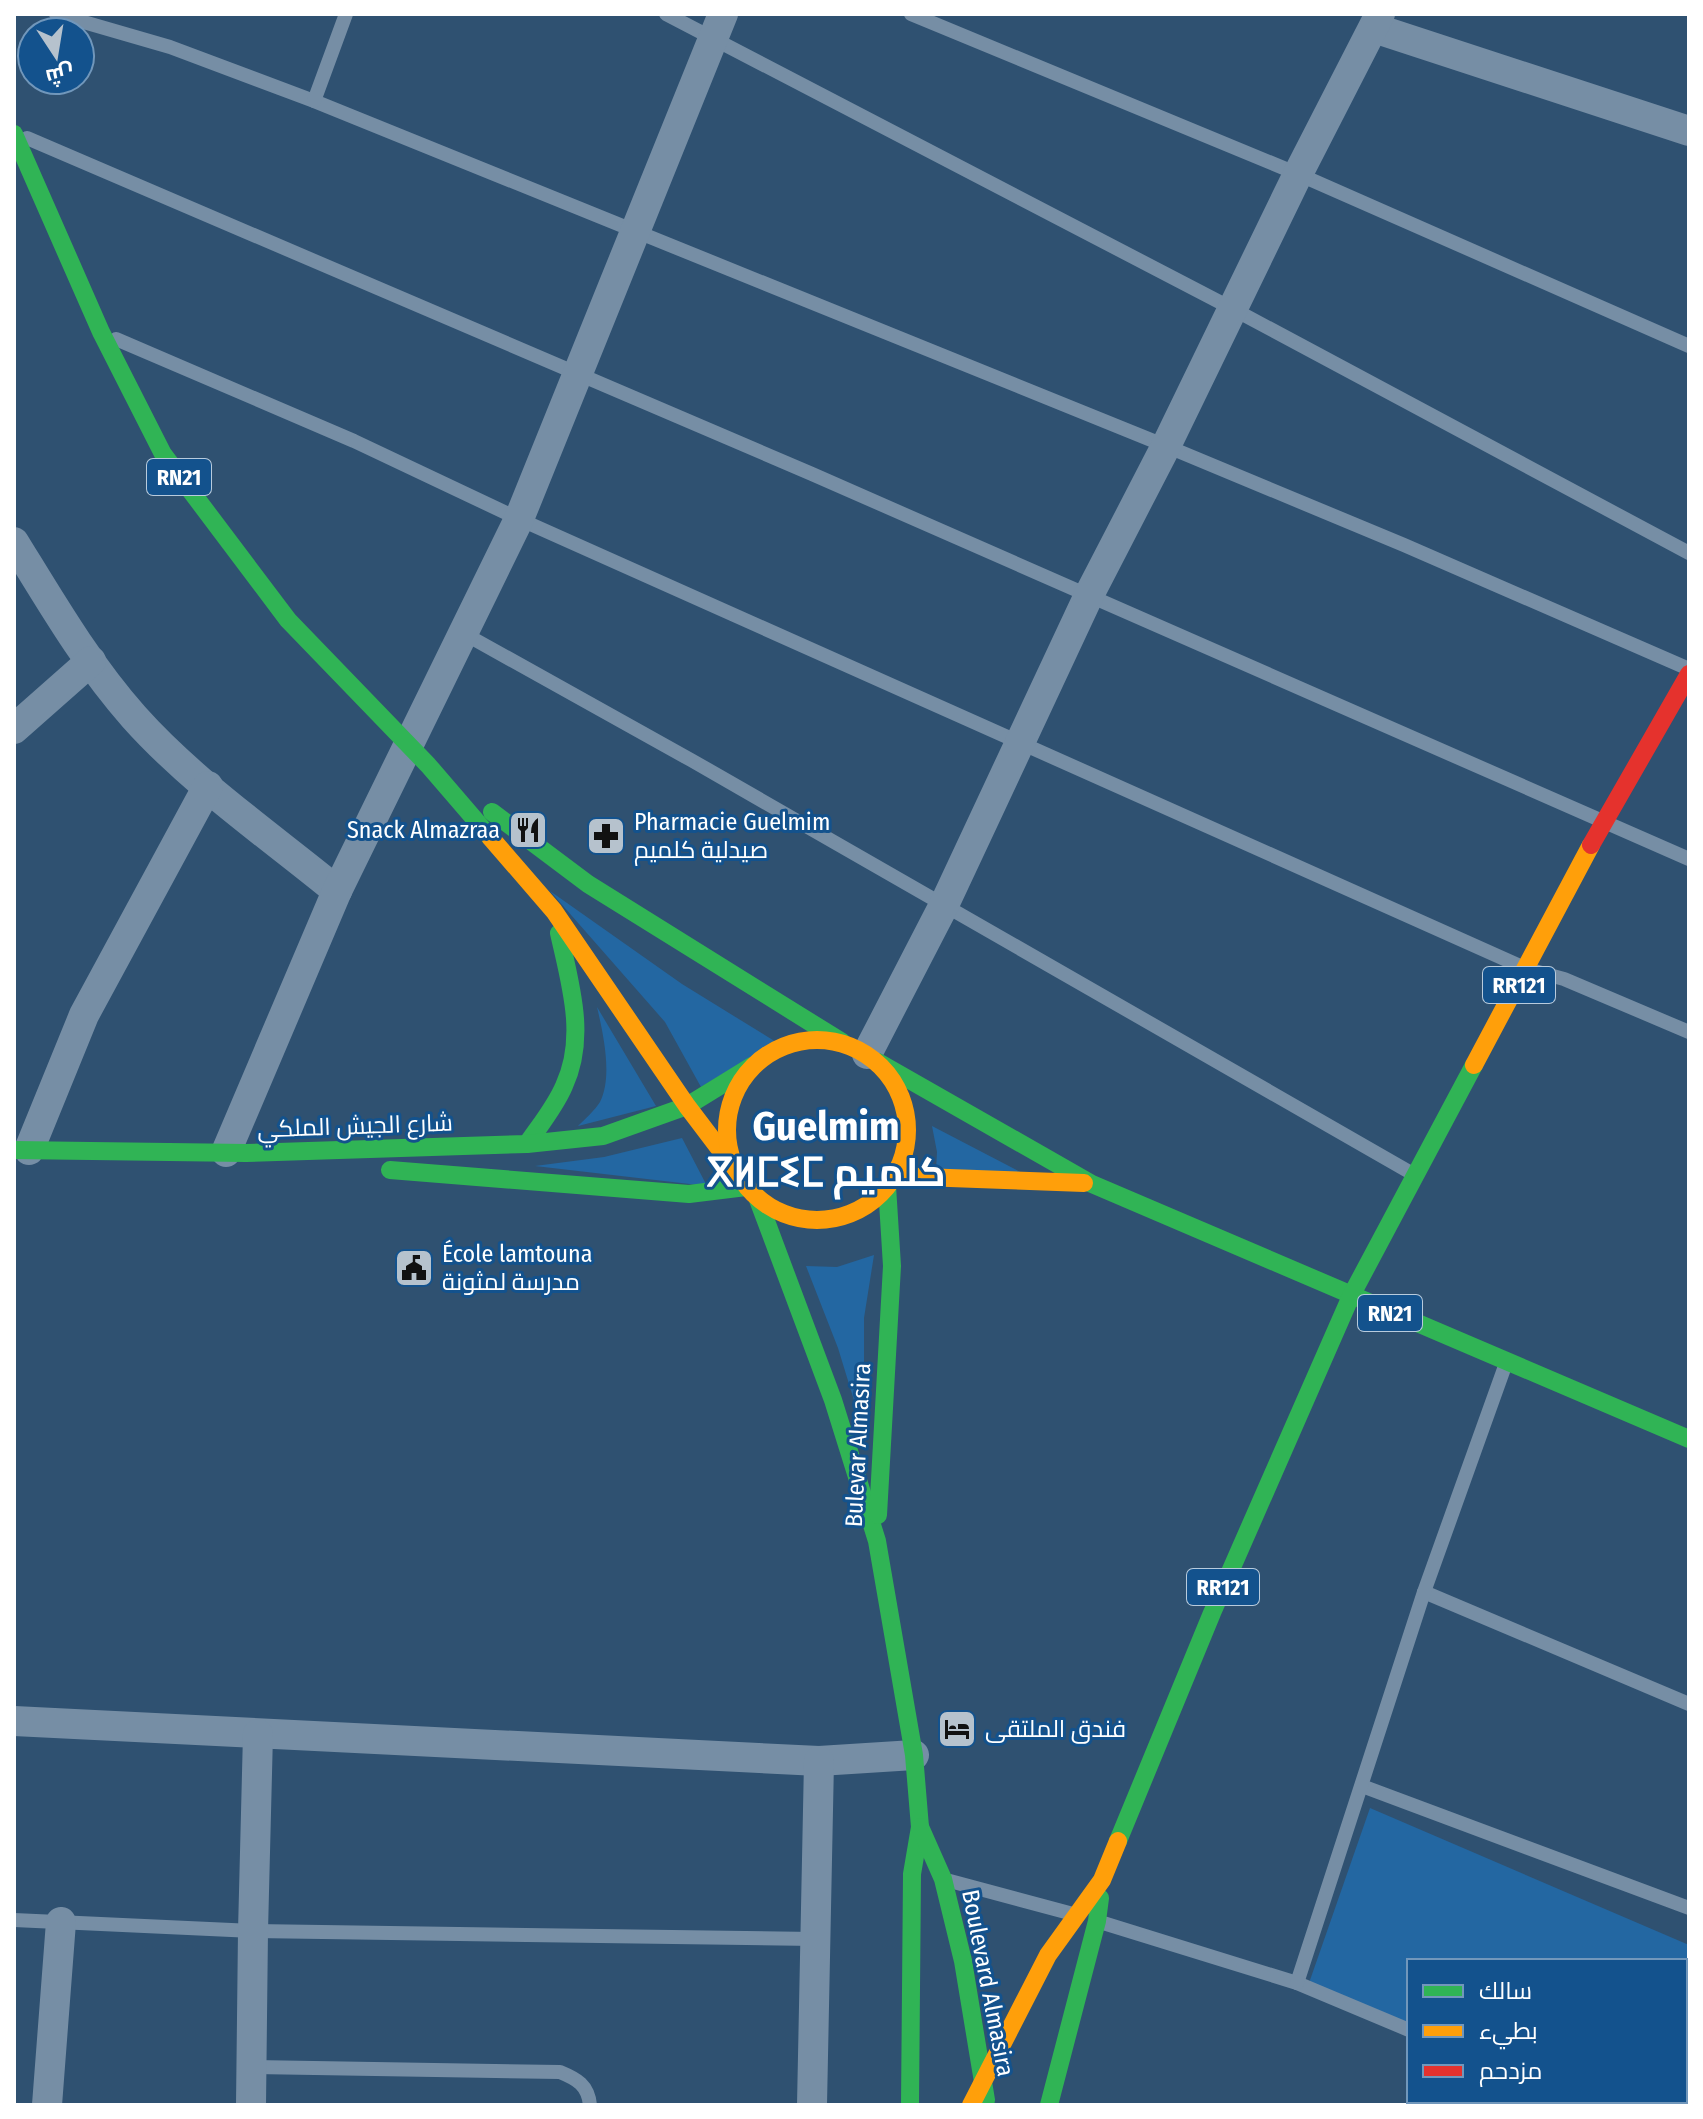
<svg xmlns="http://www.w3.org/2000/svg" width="1703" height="2119" viewBox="0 0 1703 2119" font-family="'Fira Sans Condensed',Cairo,'Noto Sans Tifinagh',sans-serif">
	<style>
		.green { fill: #2367a2 }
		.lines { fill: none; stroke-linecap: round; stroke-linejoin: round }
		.lane { stroke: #768ea5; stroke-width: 14 }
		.street { stroke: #768ea5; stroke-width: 30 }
		.fast { stroke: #30b455; stroke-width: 18 }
		.slow { stroke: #ff9f0a; stroke-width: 18 }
		.jam { stroke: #e5322d; stroke-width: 18 }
		.labels { text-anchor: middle; stroke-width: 6; stroke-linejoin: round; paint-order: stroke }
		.shield { fill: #13528d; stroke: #b8cbdd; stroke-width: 2 }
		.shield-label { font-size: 22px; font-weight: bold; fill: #fff }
		.poi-label { font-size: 24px; fill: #fff; stroke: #13528d; text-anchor: start }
		.street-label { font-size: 24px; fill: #fff; stroke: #13528d }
		.town-label { font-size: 40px; font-weight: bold; fill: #fff; stroke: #13528d }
	</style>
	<rect width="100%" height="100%" fill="#2f5171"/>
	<!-- green -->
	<g class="green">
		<path d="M550,891L682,984L776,1042L701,1087L665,1022Z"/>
		<path d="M597,1007L656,1106L578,1126C585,1119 595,1110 600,1102C613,1076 603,1033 597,1007Z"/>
		<path d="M932,1126L1030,1177L936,1171L937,1152Z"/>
		<path d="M682,1138L707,1186L535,1166L604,1157Z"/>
		<path d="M874,1255L864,1318V1433L838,1348L806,1266L837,1267Z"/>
		<path d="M1370,1808L1689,1945V2105H1596L1586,2101H1685V1961H1409V2026L1309,1983Z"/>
	</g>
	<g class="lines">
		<!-- lane -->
		<g class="lane">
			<path d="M56,14L170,47L314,101L1166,446L1404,545L1689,669"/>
			<path d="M666,14L1233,309L1689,553"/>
			<path d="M911,14L1298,174L1689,346"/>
			<path d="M314,101L346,14"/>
			<path d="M27,138L812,474L1689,859"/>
			<path d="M116,339L354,441L519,519L1527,969L1564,979L1689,1032"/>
			<path d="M463,633L691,760L1413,1174"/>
			<path d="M1424,1592L1689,1704"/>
			<path d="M1362,1786L1689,1908"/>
			<path d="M950,1881L1073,1914"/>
			<path d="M14,1920L253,1931L815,1939"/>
			<path d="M1100,1922L1297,1983L1409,2030"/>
			<path d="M1297,1983L1424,1592L1505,1366"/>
			<path d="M252,2067L560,2072C577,2079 588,2085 590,2105"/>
			<path d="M1577,2101L1586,2105"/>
		</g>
		<!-- street -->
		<g class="street">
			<path d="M1374,28L1689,131"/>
			<path d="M14,542C51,602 87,664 134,717C192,782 270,836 337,891"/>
			<path d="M14,729L91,661"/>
			<path d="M867,1054L944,905L1089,595L1166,446L1298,174L1380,14"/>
			<path d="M29,1150L84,1015L208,786"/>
			<path d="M226,1152L337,891L519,519L723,14"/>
			<path d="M14,1721L819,1761L914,1755"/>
			<path d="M47,2105L61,1922"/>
			<path d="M251,2105L253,1931L258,1734"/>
			<path d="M812,2105L819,1761"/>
		</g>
		<!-- fast -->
		<g class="fast">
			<path d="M14,134L101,332L163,454L288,620L428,765L490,837"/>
			<path d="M492,812L588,884L842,1042"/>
			<path d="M878,1062L1092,1184L1689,1439"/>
			<path d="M527,1144C540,1125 555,1107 564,1086C587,1037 570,983 559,933"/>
			<path d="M14,1150L246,1153L527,1144L603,1136L687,1106L752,1066"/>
			<path d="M390,1170L689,1194L746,1187"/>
			<path d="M757,1197L833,1400L877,1541L914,1755L920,1827L912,1874L910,2105"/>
			<path d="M878,1515L892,1266L887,1186"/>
			<path d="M920,1827L943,1879L963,1961L986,2100"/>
			<path d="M1118,1841L1212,1613L1351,1296L1474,1065"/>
			<path d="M1049,2105L1097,1921L1100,1898"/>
		</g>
		<!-- slow -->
		<g class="slow">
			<path d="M490,837L554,911L687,1106L734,1168"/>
			<circle cx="817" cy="1130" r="90"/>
			<path d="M1474,1065L1591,845"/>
			<path d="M895,1176L1084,1183"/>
			<path d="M971,2105L1048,1955L1102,1880L1118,1841"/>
		</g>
		<!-- jam -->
		<path class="jam" d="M1591,845L1689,674"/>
	</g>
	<!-- icons -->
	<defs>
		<g id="restaurant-square" transform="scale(2)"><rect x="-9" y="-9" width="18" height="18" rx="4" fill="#b6c2cd" stroke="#13528d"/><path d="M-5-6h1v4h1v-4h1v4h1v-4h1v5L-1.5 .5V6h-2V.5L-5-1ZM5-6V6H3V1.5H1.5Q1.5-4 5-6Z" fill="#111"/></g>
		<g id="pharmacy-square" transform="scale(2)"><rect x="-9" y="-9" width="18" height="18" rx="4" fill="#b6c2cd" stroke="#13528d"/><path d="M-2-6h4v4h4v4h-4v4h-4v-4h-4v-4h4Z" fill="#111"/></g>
		<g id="civic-square" transform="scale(2)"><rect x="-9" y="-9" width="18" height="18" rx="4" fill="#b6c2cd" stroke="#13528d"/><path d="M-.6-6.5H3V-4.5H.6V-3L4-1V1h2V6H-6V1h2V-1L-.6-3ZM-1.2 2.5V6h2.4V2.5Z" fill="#111"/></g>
		<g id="hotel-square" transform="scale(2)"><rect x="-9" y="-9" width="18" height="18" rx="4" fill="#b6c2cd" stroke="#13528d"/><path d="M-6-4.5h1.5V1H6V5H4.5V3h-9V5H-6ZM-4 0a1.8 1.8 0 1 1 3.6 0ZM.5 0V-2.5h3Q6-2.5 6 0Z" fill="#111"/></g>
	</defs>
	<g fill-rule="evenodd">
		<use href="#restaurant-square" x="528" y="830"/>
		<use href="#pharmacy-square" x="606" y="836"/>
		<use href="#civic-square" x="414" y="1268"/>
		<use href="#hotel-square" x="957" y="1729"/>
	</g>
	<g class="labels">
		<!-- shield labels -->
		<g class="shield">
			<rect x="147" y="459" width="64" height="36" rx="6"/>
			<rect x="1483" y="967" width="72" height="36" rx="6"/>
			<rect x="1358" y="1295" width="64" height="36" rx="6"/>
			<rect x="1187" y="1569" width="72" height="36" rx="6"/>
		</g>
		<g class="shield-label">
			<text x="179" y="485">RN21</text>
			<text x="1519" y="993">RR121</text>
			<text x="1390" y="1321">RN21</text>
			<text x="1223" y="1595">RR121</text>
		</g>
		<!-- poi labels -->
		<g class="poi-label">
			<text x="634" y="830">Pharmacie Guelmim<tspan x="634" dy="28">صيدلية كلميم</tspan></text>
			<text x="500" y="838" text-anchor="end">Snack Almazraa</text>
			<text x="442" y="1262">École lamtouna<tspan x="442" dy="28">مدرسة لمثونة</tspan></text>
			<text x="985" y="1737">فندق الملتقى</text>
		</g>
		<!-- street labels -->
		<g class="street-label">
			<text transform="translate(355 1126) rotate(-2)" y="8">شارع الجيش الملكي</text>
			<text transform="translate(858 1445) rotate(-87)" y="8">Bulevar Almasira</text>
			<text transform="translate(988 1983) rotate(79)" y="8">Boulevard Almasira</text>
		</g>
		<!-- town labels -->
		<g class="town-label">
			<text x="826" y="1140">Guelmim<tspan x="826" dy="46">ⴳⵍⵎⵉⵎ كلميم</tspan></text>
		</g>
	</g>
	<!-- border -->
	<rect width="1703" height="2119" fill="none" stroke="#ffffff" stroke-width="32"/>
	<!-- legend -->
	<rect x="1407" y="1959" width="280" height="144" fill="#13528d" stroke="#7197bb" stroke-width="2"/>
	<rect x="1423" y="1985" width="40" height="12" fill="#30b455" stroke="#7197bb" stroke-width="2"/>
	<text x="1479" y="1999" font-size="24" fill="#ffffff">سالك</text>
	<rect x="1423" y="2025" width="40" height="12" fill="#ff9f0a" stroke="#7197bb" stroke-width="2"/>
	<text x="1479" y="2039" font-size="24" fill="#ffffff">بطيء</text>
	<rect x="1423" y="2065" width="40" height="12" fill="#e5322d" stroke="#7197bb" stroke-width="2"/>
	<text x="1479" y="2079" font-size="24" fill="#ffffff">مزدحم</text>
	<!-- north arrow -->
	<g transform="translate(56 56) rotate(168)"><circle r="38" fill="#13528d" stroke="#7197bb" stroke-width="2"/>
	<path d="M0-6L14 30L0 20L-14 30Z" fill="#b6c2cd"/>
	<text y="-12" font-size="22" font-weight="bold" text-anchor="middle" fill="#ffffff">ش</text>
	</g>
</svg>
